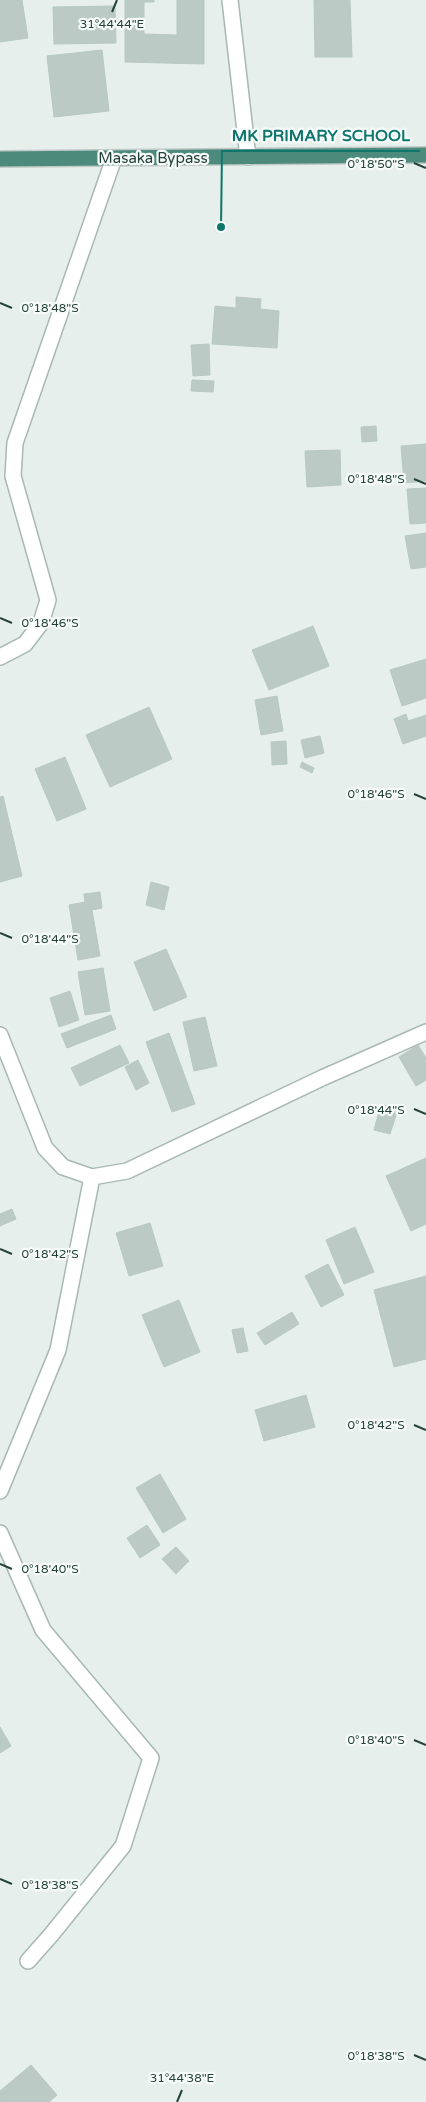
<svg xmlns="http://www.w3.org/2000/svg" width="426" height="2102" viewBox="0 0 426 2102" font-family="'Varela Round',sans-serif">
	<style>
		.building { fill: #bbcac4; stroke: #b8c9c2 }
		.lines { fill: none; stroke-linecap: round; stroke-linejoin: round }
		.minor-casing { stroke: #a8b8b2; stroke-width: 18 }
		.trunk-casing { stroke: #c2cac8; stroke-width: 18 }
		.minor { stroke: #fff; stroke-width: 15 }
		.trunk { stroke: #4c8a7c; stroke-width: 15 }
		.ticks { fill: none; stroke: #24423a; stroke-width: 2 }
		.labels { text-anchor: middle; stroke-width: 4.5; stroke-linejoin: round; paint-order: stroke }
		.street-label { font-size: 15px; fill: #24423a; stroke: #f7fbf9 }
		.ticks-label { font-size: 12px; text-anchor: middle; fill: #24423a; stroke: #f7fbf9; stroke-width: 4.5; stroke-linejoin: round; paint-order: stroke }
		.leader { fill: none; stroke: #0f766e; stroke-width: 2 }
		.callout-dot { fill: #0f766e; stroke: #f7fbf9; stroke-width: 2 }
		.callout-label { font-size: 16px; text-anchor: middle; font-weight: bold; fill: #0f766e; stroke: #f7fbf9; stroke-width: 4.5; stroke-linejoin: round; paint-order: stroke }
	</style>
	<rect width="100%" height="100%" fill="#e6efeb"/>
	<!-- building -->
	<g class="building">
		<path d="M0,0H22L28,38L0,42Z"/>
		<path d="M125,0H154V2H144V34L177,35V0H204V64L125,62Z"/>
		<path d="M314,0H350L352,57H315Z"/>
		<path d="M115,6L116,43L54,44L53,7Z"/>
		<path d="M102,50L109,111L54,117L47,56Z"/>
		<path d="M236,297L261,299L260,309L279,311L277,348L212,344L215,306L236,308Z"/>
		<path d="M209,344L210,375L193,376L191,345Z"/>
		<path d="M192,380L214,381L213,392L191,391Z"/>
		<path d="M376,426L377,441L362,442L361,427Z"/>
		<path d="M426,444V481L404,483L401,446Z"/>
		<path d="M340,450L341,485L307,487L305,451Z"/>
		<path d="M426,488V523L410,524L407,489Z"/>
		<path d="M426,533V567L411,569L405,536Z"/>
		<path d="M313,626L329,666L269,690L252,650Z"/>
		<path d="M426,659V698L402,706L390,670Z"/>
		<path d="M277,696L283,731L261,735L255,700Z"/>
		<path d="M149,707L172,759L110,787L86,735Z"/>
		<path d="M406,714L408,721L426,715V736L403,744L394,719Z"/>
		<path d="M320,736L324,753L305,758L301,740Z"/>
		<path d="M286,741L287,764L272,765L271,742Z"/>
		<path d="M65,757L86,809L57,821L35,769Z"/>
		<path d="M302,762L314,768L312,773L300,767Z"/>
		<path d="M3,796L22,876L0,882V797Z"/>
		<path d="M151,882L169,887L164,910L146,905Z"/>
		<path d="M100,892L102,908L92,910L100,956L78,960L69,905L85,902L84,894Z"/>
		<path d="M166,949L187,997L154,1011L134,962Z"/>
		<path d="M103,968L110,1011L85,1015L78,972Z"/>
		<path d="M70,991L79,1020L59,1027L50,998Z"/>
		<path d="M111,1015L116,1029L67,1048L61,1034Z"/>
		<path d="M205,1017L217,1066L194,1071L183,1022Z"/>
		<path d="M169,1033L195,1104L172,1112L146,1042Z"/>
		<path d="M120,1045L129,1063L80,1086L71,1068Z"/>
		<path d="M418,1045L426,1058V1080L416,1086L399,1057Z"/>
		<path d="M138,1060L149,1083L136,1090L125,1067Z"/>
		<path d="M381,1104L398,1109L390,1134L374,1130Z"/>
		<path d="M426,1158V1224L411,1231L386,1176Z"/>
		<path d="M12,1209L16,1219L0,1226V1214Z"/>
		<path d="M150,1223L163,1266L129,1276L116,1233Z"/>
		<path d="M355,1227L374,1272L344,1284L326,1240Z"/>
		<path d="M328,1264L344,1295L321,1307L305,1276Z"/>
		<path d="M426,1276V1359L394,1367L374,1290Z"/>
		<path d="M179,1300L200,1352L164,1367L142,1315Z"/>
		<path d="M292,1312L299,1324L265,1345L257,1333Z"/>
		<path d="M243,1328L248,1351L237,1353L232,1330Z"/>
		<path d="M306,1395L315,1427L264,1441L255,1410Z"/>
		<path d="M160,1474L186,1519L163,1533L136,1488Z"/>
		<path d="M147,1525L160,1545L140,1558L127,1538Z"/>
		<path d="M176,1547L189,1561L176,1574L162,1559Z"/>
		<path d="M0,1727L11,1746L0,1753Z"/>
		<path d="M31,2065L57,2095L49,2102H0V2091Z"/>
	</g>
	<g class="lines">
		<!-- minor casing -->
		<g class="minor-casing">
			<g id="minor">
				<path d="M230,0L248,157"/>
				<path d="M0,657L25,644L41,623L48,600L13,476L15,443L114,158"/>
				<path d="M0,1035L45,1148L63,1167L92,1177L127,1171L322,1078L426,1032"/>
				<path d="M0,1491L58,1350L92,1177"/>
				<path d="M0,1533L43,1630L151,1758L123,1846L51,1935L28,1961"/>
			</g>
		</g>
		<!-- trunk casing -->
		<g class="trunk-casing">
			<path id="trunk" d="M0,159L426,155"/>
		</g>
		<!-- minor -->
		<use href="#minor" class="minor"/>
		<!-- trunk -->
		<use href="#trunk" class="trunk"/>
	</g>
	<!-- ticks -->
	<path class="ticks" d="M112,12L117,0M414,163L426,168M0,303L12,308M414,479L426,484M0,618L12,623M414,794L426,799M0,933L12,938M414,1109L426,1114M0,1249L12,1254M414,1425L426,1430M0,1564L12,1569M414,1740L426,1745M0,1879L12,1884M414,2055L426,2060M177,2102L182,2090"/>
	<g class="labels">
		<!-- street labels -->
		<g class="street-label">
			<text x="153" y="163">Masaka Bypass</text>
		</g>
	</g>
	<g class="ticks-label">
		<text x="112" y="28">31°44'44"E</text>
		<text x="376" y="168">0°18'50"S</text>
		<text x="50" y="312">0°18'48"S</text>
		<text x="376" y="483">0°18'48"S</text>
		<text x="50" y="627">0°18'46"S</text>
		<text x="376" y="798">0°18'46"S</text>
		<text x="50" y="943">0°18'44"S</text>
		<text x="376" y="1114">0°18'44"S</text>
		<text x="50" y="1258">0°18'42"S</text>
		<text x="376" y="1429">0°18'42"S</text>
		<text x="50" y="1573">0°18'40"S</text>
		<text x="376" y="1744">0°18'40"S</text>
		<text x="50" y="1889">0°18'38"S</text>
		<text x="376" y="2060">0°18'38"S</text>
		<text x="182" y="2082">31°44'38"E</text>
	</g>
	<!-- callouts -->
	<path class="leader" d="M221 227L222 151H420"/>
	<circle class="callout-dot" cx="221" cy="227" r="5"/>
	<g class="callout-label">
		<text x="321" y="141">MK PRIMARY SCHOOL</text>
	</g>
</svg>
